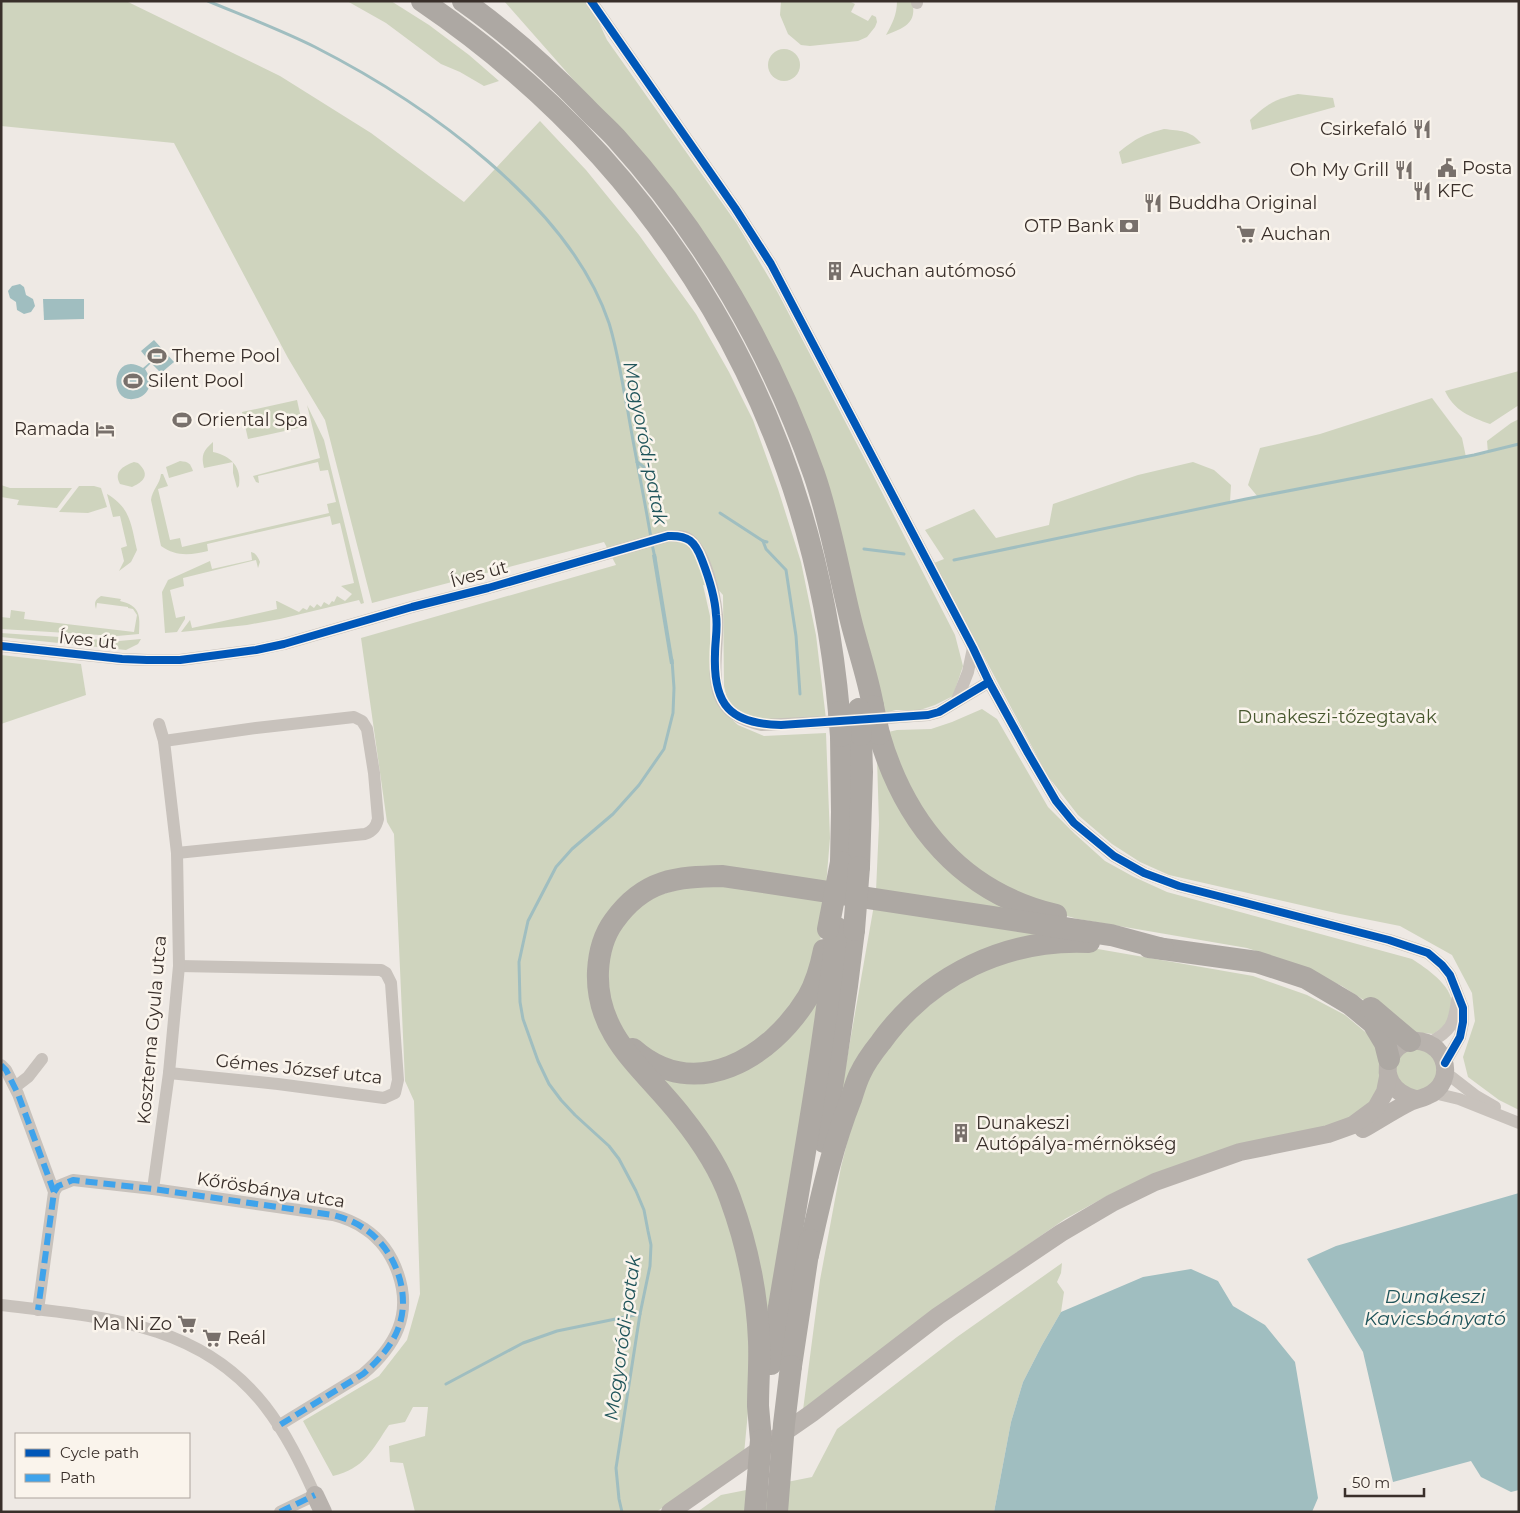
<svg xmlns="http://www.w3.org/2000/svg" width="1520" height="1513" viewBox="0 0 1520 1513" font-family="Montserrat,sans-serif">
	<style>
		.green { fill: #cfd4be }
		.water { fill: #a0bec0 }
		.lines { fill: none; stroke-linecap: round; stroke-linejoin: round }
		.stream { stroke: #a0bec0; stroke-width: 3 }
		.street { stroke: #c8c2bc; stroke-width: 12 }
		.secondary { stroke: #b8b2ad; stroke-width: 18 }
		.highway { stroke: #ada8a3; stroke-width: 22 }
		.highway-bridge { stroke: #ada8a3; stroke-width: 22 }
		.quiet { stroke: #3fa3eb; stroke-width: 6; stroke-dasharray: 12 6; stroke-linecap: butt }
		.cycleway-casing { stroke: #faf4ec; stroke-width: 11 }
		.cycleway { stroke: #0057b8; stroke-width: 8 }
		.labels { text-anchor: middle; stroke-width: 5; stroke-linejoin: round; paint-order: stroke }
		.poi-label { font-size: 18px; fill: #392f2a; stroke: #faf4ec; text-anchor: start }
		.street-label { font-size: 18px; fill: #392f2a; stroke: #faf4ec }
		.park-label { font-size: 18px; fill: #47572e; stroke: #faf4ec }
		.water-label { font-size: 19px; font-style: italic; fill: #20555b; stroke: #faf4ec }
	</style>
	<rect width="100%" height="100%" fill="#eee9e4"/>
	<!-- green -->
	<g class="green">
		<path d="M1,1H126L280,76L371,133L464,202L540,121L586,170L639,235L696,314L729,372L753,420L778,489L801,562L816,635L826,719L781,723L742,716L727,699L724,686L723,595L716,587L703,585L710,616V679L726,714L738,725L764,736L826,733L830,838L826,886L639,887L592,984L678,1119L734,1222L754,1348L744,1454L656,1512H415L403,1463L390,1462L389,1446L425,1436L428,1407H413L405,1422L389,1425C372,1450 364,1469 333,1476L303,1421L379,1376L407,1340L420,1294L414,1101L405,1081L394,834L387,822L361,638L616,565L604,542L372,603L325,420L288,358L174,143L1,126Z"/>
		<path d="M347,1H391L429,25L469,55L499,81L484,86L460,72L441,64L386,23Z"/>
		<path d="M504,1H589L607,40L737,224L778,293L871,471L955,635L963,666L953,696L935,705L917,711L896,710L880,714L797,403L593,102Z"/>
		<path d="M781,1H849L855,4L851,12L868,21L872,15L876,17L877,22L875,27L867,37L858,41L810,46L801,45L788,34L780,15Z"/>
		<path d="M897,1H912C918,24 903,28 886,35C892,24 897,15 897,1Z"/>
		<circle cx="784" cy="65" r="16"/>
		<path d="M1298,94L1333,98L1335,107L1252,130L1250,120C1267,104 1275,99 1298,94Z"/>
		<path d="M1164,129C1181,131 1190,130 1201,143L1122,164L1119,152C1135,139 1144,134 1164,129Z"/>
		<path d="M1519,371V405L1490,424C1471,417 1454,411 1445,391Z"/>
		<path d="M1432,398L1462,438L1466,457L1488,453L1487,441L1511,423L1519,419V1110L1499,1100L1468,1077L1463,1057L1475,1021L1472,993L1452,955L1400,926L1340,914L1169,875L1140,862L1112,844L1078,815L1047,775L934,563L944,559L925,530L974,509L996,538L1049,525L1053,504L1138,475L1193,462L1214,470L1231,485L1230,502L1258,497L1248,485L1260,448L1320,434Z"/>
		<path d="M297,400L303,427L248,439L242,412Z"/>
		<path d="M307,405L324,440L364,603L361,604L359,600L280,619L247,625L181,632L190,620L192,628L277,609L276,601H277L299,612L303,608L307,610L310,605L314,608L317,604L321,607L324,602L329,605L332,601L334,602L337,596L345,601L352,594L341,586L354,583L340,523L332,525L330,516L207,544L208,551C191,555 176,557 161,546L151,500C152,490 160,484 161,474H163L168,486L158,489L170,540L180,538L182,547L329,513L327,504L336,502L328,470L320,471L318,462L258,476L259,483L256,482L253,476L320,458Z"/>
		<path d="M213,442V452C231,456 242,467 239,486L237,488L233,473V462L204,468C201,455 203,451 213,442Z"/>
		<path d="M180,461C189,462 190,463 193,471L169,478L166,467Z"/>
		<path d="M134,462L138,463C150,474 145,481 132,487L120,484C113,472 123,466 134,462Z"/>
		<path d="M1,485L10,488H72L57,508L17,505L19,500L1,497Z"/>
		<path d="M79,486H94L101,488L107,507L88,513L59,512Z"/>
		<path d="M107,494C131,508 131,525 137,550L131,562L119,571L124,561L121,548L127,546L120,516L113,517Z"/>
		<path d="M251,552C256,553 258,557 260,562L258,568L256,560L183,578L184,586L170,590L176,618L185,616V619L177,632L165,633L162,592L168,580L210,561L212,569L252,560Z"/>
		<path d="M101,596L121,599L120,601C141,606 140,616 139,634L117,636L1,629V617L10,618L11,610L25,612L24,619L134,632L137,615L133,609L128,608V607L97,603L96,609C94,602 95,600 101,596Z"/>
		<path d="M1,633L119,641L141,639L138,644L126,650L1,637Z"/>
		<path d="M1,655L81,664L86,695L1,724Z"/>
		<path d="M982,709L997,719L1048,807L1075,834L1105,861L1134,877L1167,892L1412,959C1426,968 1453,986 1452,1005C1452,1011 1449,1018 1447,1024L1433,1034L1413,1032L1342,986L1280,959L1247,948L1078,919L1048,911L992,887L919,816L884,733L897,730L931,729L952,722Z"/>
		<path d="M877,758L910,823L1034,915L876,891L879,824Z"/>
		<path d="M697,884L827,898L818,954L787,1016L737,1059L682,1067L626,1037L616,1023L605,974L617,929L646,899Z"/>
		<path d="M874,905L1063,933L960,963L841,1093Z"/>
		<path d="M1092,948L1253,976L1307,995L1345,1015L1376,1041L1381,1052L1380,1094L1347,1122L1154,1174L1107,1196L1065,1219L987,1273L803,1410L820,1280L841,1167L862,1083L898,1030L967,976L1022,956Z"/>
		<path d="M822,981L768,1322L744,1216L650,1068L726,1075Z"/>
		<circle cx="1417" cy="1069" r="21"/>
		<path d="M1062,1263L1061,1273L1057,1282L1064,1292L1061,1312L1042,1345L1023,1382L1011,1422L994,1512H697L721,1495L812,1477L837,1429L957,1337Z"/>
	</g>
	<!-- water -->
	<g class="water">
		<path d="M20,284L24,287L26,295L33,299L35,306L31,312L24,314L17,310L16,302L10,298L8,291L12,286Z"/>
		<path d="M43,299H84V319L44,320Z"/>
		<path d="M154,340L174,362L161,373L151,363L145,369C152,379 152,393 138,398C106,408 111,348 143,368L150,362L141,351Z"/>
		<path d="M656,554L674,664H670L652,555Z"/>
		<path d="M1519,1193V1490L1511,1492L1481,1477L1471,1461L1393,1482L1363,1352L1307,1259L1336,1246Z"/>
		<path d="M1191,1269L1218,1281L1233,1306L1265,1325L1295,1362L1318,1498L1312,1512H994L1011,1422L1023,1382L1042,1345L1061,1312L1143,1277Z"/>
	</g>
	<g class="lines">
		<!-- stream -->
		<g class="stream">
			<path d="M208,1C244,16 281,30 315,47C423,102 569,204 609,323C618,352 622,383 628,412C635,454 644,496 651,538"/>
			<path d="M637,462L651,472"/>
			<path d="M720,513L763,541L767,542"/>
			<path d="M763,541L766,549L786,570L796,636L800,694"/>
			<path d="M652,544L655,558"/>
			<path d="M864,549L904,554"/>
			<path d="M954,560L1246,499L1474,455L1519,444"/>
			<path d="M446,1384L523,1343L557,1331L640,1314"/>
			<path d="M622,1512L619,1499L616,1468L640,1314L650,1266L651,1245L648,1231L644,1210L636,1191L619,1159L609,1146L575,1115L561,1100L549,1084L538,1061L523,1019L520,1002L519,962L528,921L556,867L572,849L613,814L639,785L664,749L673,713L674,688L672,660"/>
		</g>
		<!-- street -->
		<g class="street">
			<path d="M591,1L735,208L771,264L973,648L989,682L1028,753L1056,801L1074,823L1114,856L1144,873L1179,886L1389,940L1428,953L1442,965L1450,975L1463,1008V1022L1460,1037L1445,1063"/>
			<path d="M917,1V3"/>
			<path d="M1,646L122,659L147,660H180L256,650L284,644L412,607L488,588L668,536C676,536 685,535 690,540C706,554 715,595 717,615C720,662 697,712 762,725L844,721"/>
			<path d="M957,700L968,672L973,648"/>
			<path d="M871,719L928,715L939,712L989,682"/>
			<path d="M164,741L256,728L354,717L362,721L367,729L374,773L378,819C376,827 373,831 365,834L177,853"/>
			<path d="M1429,1043C1451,1031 1454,1025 1457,1000"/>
			<path d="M1,1065L6,1070L18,1094L54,1192L38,1310"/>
			<path d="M1445,1072L1476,1096L1495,1107"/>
			<path d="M169,1073L278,1084L384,1098L395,1093L398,1080L391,983L386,973L381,970L179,966"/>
			<path d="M15,1087L28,1077L42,1059"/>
			<path d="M1434,1093L1459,1099L1519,1123"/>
			<path d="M153,1189L169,1073L179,966L177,853L164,741L159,724"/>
			<path d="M54,1192L58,1186L73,1180L153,1189L333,1215C345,1218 355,1222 365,1229C395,1249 412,1294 398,1329C391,1347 377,1362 363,1374L278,1426"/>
			<path d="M1,1305C100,1317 199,1321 265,1406C286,1433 301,1464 315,1495L280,1512"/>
		</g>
		<!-- secondary -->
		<g class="secondary">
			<path d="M1363,1129C1377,1121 1391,1112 1406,1104C1414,1099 1419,1100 1427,1096C1442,1090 1449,1074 1443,1059C1440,1051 1434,1046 1427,1043C1391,1029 1366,1085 1415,1099"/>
			<path d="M315,1495L323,1512"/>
			<path d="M670,1512L812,1413L938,1316L1061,1233L1112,1203L1155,1182L1240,1152L1328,1134L1353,1125L1376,1108L1385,1092L1388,1077"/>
		</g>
		<!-- highway -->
		<g class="highway">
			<path d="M422,1C666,167 813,418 839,712"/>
			<path d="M463,1C507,32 546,67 584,106C594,117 606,127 616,138C704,235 771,351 814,474C831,523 839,574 852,625C859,652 868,678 873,706"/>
			<path d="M879,734C905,824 962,893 1056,915"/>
			<path d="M841,736L842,812L841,862"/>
			<path d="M859,867L862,772L861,735"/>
			<path d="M1149,947L1257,962L1306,978L1350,1004L1373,1023L1385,1043L1389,1059"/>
			<path d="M1371,1008L1410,1041"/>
			<path d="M633,1049C695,1104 771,1058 808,997C816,983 821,965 824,950"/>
			<path d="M824,1142L847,986L854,930"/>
			<path d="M808,1255C820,1203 831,1149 851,1099C854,1090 856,1082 860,1074C865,1063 873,1052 881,1042C929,975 1007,938 1089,942"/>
			<path d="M771,1364L775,1331C797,1197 822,1063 837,928"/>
			<path d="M791,1366L810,1240"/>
			<path d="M761,1440C760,1428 759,1417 758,1406C758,1384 760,1363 759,1341C757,1292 747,1244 730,1198C719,1167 702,1142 682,1117C646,1070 595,1037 598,971C599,952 603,936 614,921C644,879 676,877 723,876L1111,935L1163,949"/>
		</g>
		<!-- highway-bridge -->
		<g class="highway-bridge">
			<path d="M873,706L879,734"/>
			<path d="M859,709L861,735"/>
			<path d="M839,712L841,736"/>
			<path d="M828,929L841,862"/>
			<path d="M854,930L859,867"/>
			<path d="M755,1512L761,1440"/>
			<path d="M777,1512L784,1424L791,1366"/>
		</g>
		<!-- quiet -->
		<g class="quiet">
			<path d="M1,1065L6,1070L18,1094L54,1192L38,1310"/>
			<path d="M54,1192L58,1186L73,1180L153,1189L333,1215C345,1218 355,1222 365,1229C395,1249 412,1294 398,1329C391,1347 377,1362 363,1374L278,1426"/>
			<path d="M280,1512L315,1495"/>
		</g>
		<!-- cycleway casing -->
		<g class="cycleway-casing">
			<g id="cycleway">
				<path d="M591,1L735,208L771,264L973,648L989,682L1028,753L1056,801L1074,823L1114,856L1144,873L1179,886L1389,940L1428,953L1442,965L1450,975L1463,1008V1022L1460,1037L1445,1063"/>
				<path d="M1,646L122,659L147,660H180L256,650L284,644L412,607L488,588L668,536C688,535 695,541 702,560C709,578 715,596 716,615C718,628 715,641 715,654C713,705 730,724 781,725L928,715L939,712L989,682"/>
			</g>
		</g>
		<!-- cycleway -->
		<use href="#cycleway" class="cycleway"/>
	</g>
	<!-- icons -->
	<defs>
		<g id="restaurant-bare" transform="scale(1.5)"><path d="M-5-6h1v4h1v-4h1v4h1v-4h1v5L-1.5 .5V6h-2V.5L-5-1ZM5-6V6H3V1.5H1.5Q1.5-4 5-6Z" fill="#78706b" stroke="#faf4ec" stroke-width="2.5" paint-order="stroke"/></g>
		<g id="civic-bare" transform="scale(1.5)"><path d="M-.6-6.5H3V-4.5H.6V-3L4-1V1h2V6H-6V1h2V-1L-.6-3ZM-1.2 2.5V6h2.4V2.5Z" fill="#78706b" stroke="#faf4ec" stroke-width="2.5" paint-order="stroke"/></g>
		<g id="bank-bare" transform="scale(1.5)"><path d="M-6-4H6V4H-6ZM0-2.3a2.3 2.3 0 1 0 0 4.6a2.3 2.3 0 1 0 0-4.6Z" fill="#78706b" stroke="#faf4ec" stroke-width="2.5" paint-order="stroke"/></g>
		<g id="supermarket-bare" transform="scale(1.5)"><path d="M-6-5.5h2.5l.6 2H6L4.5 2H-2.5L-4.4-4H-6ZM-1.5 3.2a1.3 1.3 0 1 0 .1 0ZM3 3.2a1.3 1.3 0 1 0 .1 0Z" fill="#78706b" stroke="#faf4ec" stroke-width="2.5" paint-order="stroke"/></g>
		<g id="building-bare" transform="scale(1.5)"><path d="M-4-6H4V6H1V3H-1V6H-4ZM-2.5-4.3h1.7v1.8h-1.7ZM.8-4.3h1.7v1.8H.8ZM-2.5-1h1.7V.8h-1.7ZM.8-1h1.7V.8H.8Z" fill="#78706b" stroke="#faf4ec" stroke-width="2.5" paint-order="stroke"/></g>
		<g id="stadium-bare" transform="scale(1.5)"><path d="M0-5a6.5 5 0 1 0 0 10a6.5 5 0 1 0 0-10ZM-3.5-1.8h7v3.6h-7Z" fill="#78706b" stroke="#faf4ec" stroke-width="2.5" paint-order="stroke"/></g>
		<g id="hotel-bare" transform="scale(1.5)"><path d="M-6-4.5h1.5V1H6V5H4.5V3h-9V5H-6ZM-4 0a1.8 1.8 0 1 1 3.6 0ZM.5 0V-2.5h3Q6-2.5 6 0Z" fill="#78706b" stroke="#faf4ec" stroke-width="2.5" paint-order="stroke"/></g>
	</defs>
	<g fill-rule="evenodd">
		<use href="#restaurant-bare" x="1422" y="129"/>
		<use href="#civic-bare" x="1447" y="168"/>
		<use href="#restaurant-bare" x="1404" y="170"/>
		<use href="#restaurant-bare" x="1422" y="191"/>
		<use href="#restaurant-bare" x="1153" y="203"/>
		<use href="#bank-bare" x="1129" y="226"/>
		<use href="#supermarket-bare" x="1246" y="234"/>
		<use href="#building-bare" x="835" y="271"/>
		<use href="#stadium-bare" x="157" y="356"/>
		<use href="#stadium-bare" x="133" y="381"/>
		<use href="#stadium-bare" x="182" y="420"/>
		<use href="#hotel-bare" x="105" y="429"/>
		<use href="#building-bare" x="961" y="1133"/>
		<use href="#supermarket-bare" x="187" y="1324"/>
		<use href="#supermarket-bare" x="212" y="1338"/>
	</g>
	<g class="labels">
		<!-- poi labels -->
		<g class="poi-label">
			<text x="1407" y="135" text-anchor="end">Csirkefaló</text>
			<text x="1462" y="174">Posta</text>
			<text x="1389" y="176" text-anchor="end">Oh My Grill</text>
			<text x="1437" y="197">KFC</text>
			<text x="1168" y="209">Buddha Original</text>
			<text x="1114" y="232" text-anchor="end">OTP Bank</text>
			<text x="1261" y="240">Auchan</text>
			<text x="850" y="277">Auchan autómosó</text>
			<text x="172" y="362">Theme Pool</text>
			<text x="148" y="387">Silent Pool</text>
			<text x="197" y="426">Oriental Spa</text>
			<text x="90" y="435" text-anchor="end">Ramada</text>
			<text x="976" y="1129">Dunakeszi<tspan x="976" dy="21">Autópálya-mérnökség</tspan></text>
			<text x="172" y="1330" text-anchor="end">Ma Ni Zo</text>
			<text x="227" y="1344">Reál</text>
		</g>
		<!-- street labels -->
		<g class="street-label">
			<text transform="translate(479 574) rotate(-15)" y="6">Íves út</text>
			<text transform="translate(88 640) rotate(6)" y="6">Íves út</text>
			<text transform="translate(152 1030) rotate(-85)" y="6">Koszterna Gyula utca</text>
			<text transform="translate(299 1069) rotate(6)" y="6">Gémes József utca</text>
			<text transform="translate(271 1190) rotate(9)" y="6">Kőrösbánya utca</text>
		</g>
		<!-- park labels -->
		<g class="park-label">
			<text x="1337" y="723">Dunakeszi-tőzegtavak</text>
		</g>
		<!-- water labels -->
		<g class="water-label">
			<text transform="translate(646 443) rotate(79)" y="7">Mogyoródi-patak</text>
			<text x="1435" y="1303">Dunakeszi<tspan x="1435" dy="22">Kavicsbányató</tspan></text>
			<text transform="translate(622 1338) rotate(-82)" y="7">Mogyoródi-patak</text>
		</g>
	</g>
	<!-- border -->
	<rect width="1520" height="1513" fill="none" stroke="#392f2a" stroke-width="5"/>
	<!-- legend -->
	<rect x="15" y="1433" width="175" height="65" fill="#faf4ec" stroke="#ada59e"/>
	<rect x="25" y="1449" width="25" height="8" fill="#0057b8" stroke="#ada59e"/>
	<text x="60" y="1458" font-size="15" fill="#392f2a">Cycle path</text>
	<rect x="25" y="1474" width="25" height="8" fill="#3fa3eb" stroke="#ada59e"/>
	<text x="60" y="1483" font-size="15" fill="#392f2a">Path</text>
	<!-- scale -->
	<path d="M1345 1488v8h79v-8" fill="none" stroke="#392f2a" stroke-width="2.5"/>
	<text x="1352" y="1488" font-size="15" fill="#392f2a" stroke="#faf4ec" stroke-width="4" paint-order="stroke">50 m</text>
</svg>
